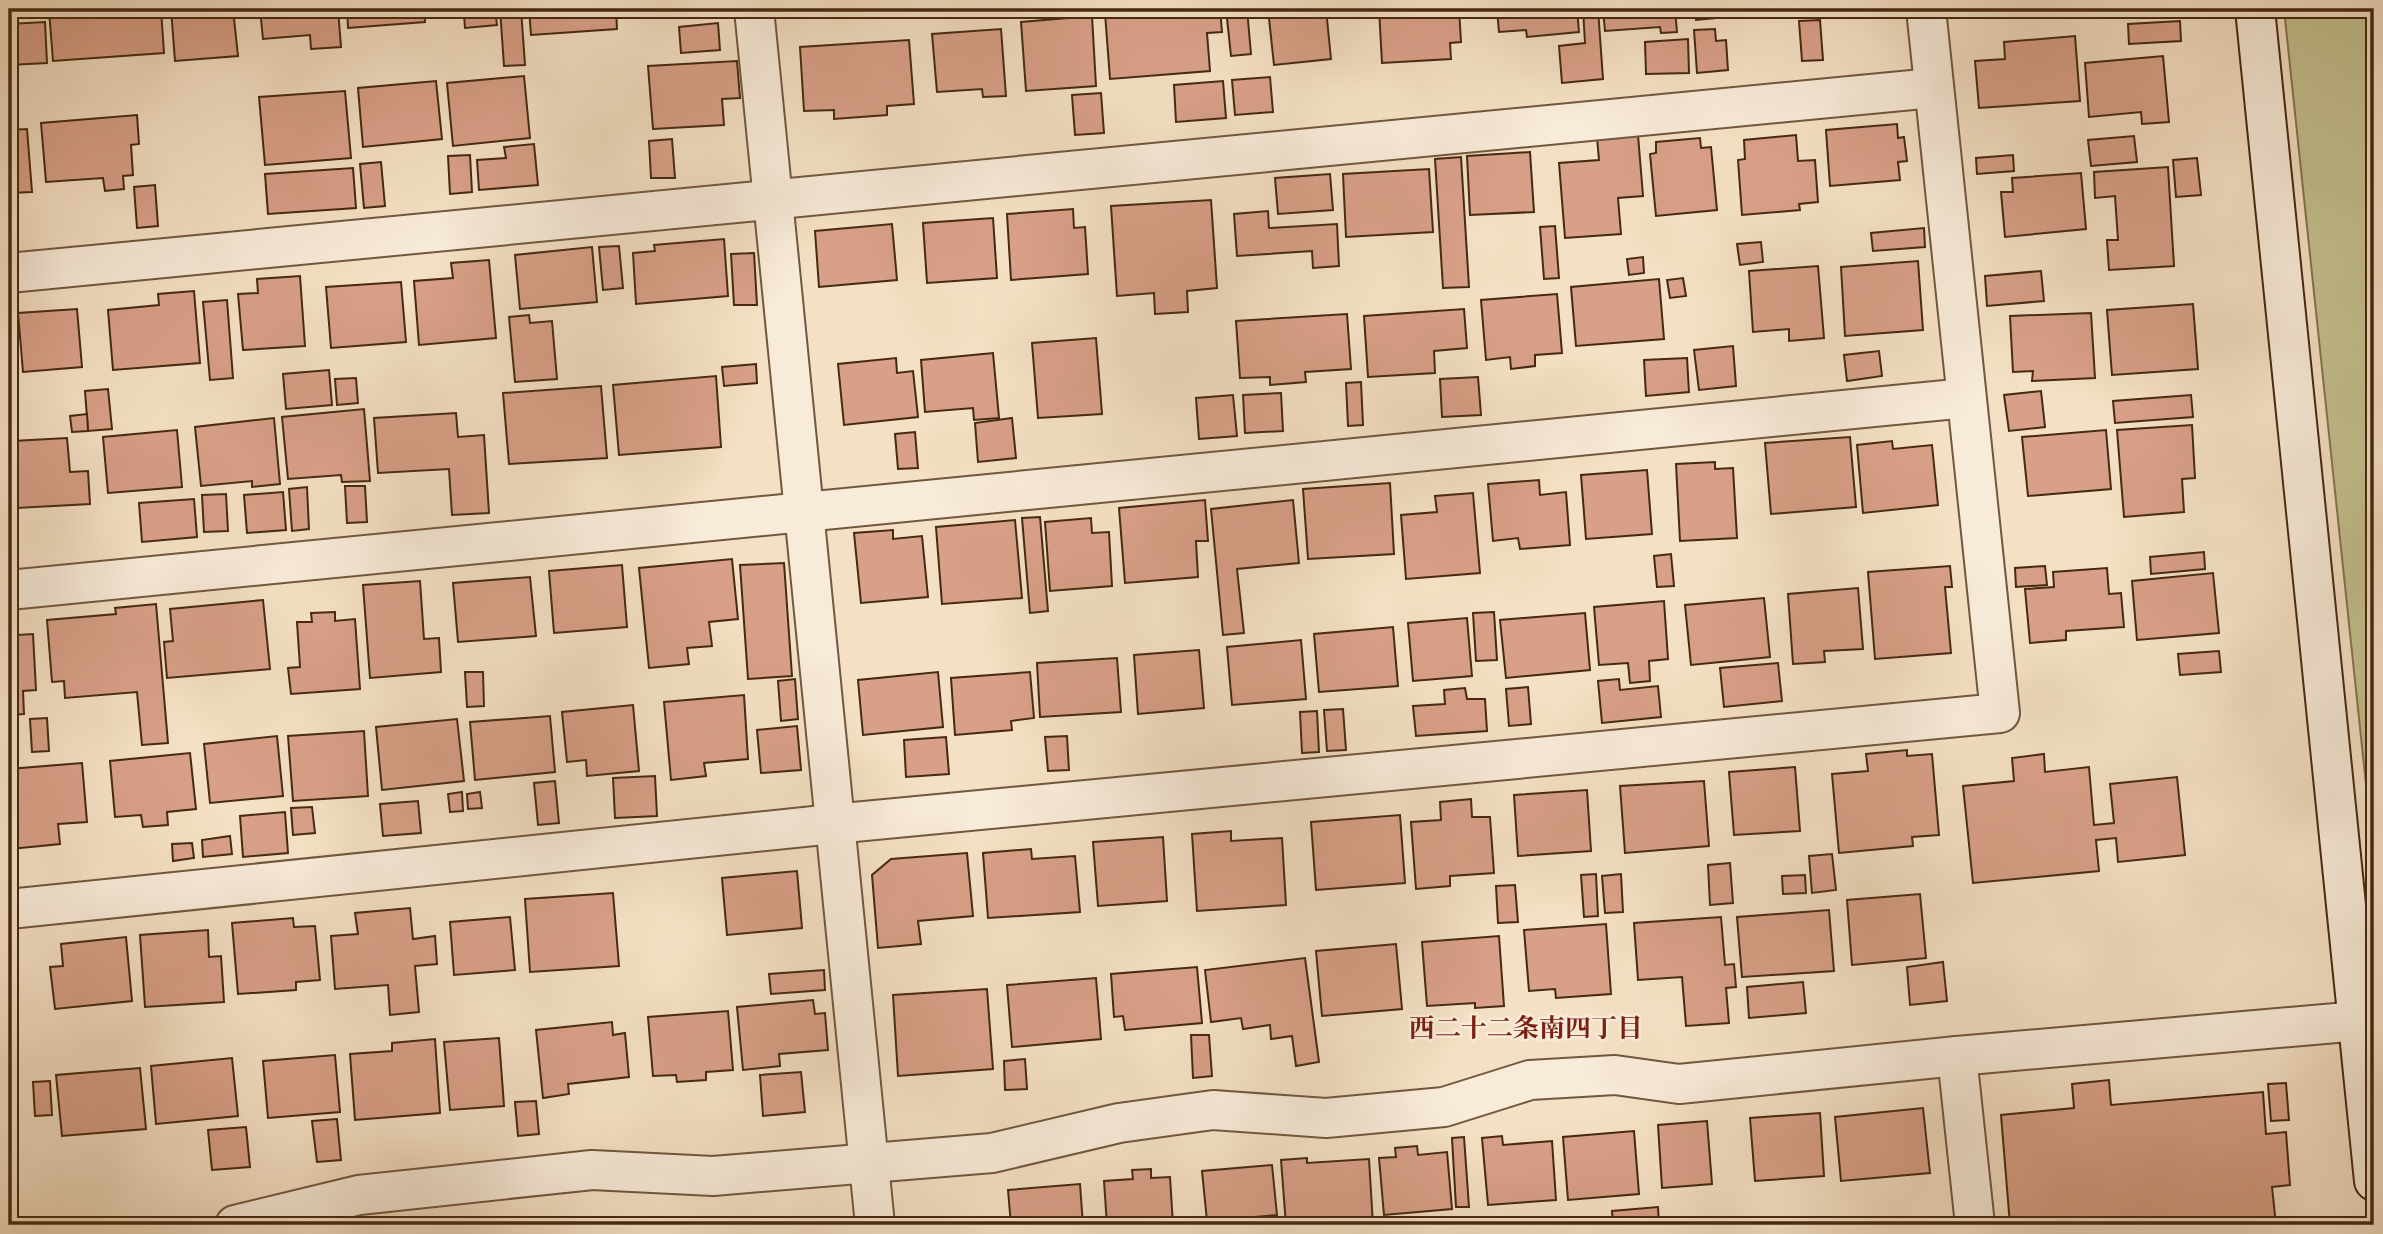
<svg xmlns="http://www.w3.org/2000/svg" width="2383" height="1234" viewBox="0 0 2383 1234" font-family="Cardo,'Noto Serif JP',serif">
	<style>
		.green { fill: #c4c08f; stroke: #857450; stroke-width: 2 }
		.building { fill: #d8a088; stroke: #462911; stroke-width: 2 }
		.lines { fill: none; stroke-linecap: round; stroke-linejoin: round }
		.street-casing { stroke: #72573e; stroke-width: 42 }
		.secondary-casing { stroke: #462911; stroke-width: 42 }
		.street { stroke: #f8ebd9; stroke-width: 38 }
		.secondary { stroke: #f8ebd9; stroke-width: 38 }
		.labels { text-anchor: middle; stroke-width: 5; stroke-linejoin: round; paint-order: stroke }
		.neighbourhood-label { font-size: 26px; font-weight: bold; fill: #7a1f14; stroke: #f8ebd9 }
	</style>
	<rect width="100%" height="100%" fill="#f4e0c4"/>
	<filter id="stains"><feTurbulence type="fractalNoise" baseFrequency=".00286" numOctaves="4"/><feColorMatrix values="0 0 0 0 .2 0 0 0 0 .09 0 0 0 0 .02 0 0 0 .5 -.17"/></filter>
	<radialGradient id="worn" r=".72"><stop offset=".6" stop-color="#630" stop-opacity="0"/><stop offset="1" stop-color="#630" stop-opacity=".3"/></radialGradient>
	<!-- green -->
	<path class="green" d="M2284,9H2374V860Z"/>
	<!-- building -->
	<g class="building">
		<path d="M65,9H161L164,53L53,61L49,10Z"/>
		<path d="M171,9H233L238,56L175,61Z"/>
		<path d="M260,9H338L341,47L311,49L310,35L263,39Z"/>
		<path d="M347,9H424L425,22L348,28Z"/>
		<path d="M438,9H495L497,25L465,28L464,15L438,16Z"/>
		<path d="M500,9H521L525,65L504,66Z"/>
		<path d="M529,9H616L617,29L531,35Z"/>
		<path d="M1159,9H1220L1222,32L1207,33L1210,71L1110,79L1105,13Z"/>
		<path d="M1226,9H1247L1251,54L1231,56Z"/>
		<path d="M1268,9H1326L1331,59L1274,65Z"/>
		<path d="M1379,9H1459L1461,42L1450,43L1451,59L1382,63Z"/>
		<path d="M1497,9H1577L1579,32L1527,37L1526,30L1499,32Z"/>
		<path d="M1583,9H1598L1603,79L1562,83L1559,46L1585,43Z"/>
		<path d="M1603,9H1675L1677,32L1661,33L1660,27L1605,31Z"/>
		<path d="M1695,9H1790L1791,11L1696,20Z"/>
		<path d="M1092,16L1096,86L1026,91L1021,22Z"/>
		<path d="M1820,20L1823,60L1802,61L1799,21Z"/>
		<path d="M2180,21L2181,41L2129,44L2128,24Z"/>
		<path d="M45,22L47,63L9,65V24Z"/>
		<path d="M718,23L720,50L681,53L679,27Z"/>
		<path d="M1001,29L1006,96L983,97L982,89L937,92L932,34Z"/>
		<path d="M1715,29L1716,41L1726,40L1728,70L1697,73L1694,30Z"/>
		<path d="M2075,36L2080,101L1979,108L1975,61L2005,59L2004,42Z"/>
		<path d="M1688,39L1689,73L1646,74L1645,42Z"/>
		<path d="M909,40L914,104L887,106V115L834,119V110L804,111L800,47Z"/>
		<path d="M2163,56L2169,122L2142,124L2141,112L2089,117L2085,63Z"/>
		<path d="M737,61L740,98L722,99L724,125L653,129L648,66Z"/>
		<path d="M524,76L530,138L453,146L447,83Z"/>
		<path d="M1270,77L1273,112L1235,115L1232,80Z"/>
		<path d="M436,81L442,139L363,147L358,88Z"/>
		<path d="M1223,81L1226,118L1176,122L1174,85Z"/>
		<path d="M345,91L351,158L265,165L259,97Z"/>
		<path d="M1101,93L1104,133L1075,135L1072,95Z"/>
		<path d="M137,115L139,144L131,145L133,175L123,176L124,189L105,191L103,178L46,182L41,123Z"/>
		<path d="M1897,124L1898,138L1904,137L1907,161L1898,162L1900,180L1830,186L1826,130Z"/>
		<path d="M27,129L32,192L9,193V130Z"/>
		<path d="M1638,135L1643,196L1618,198L1621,234L1565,238L1559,163L1599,160L1597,138Z"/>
		<path d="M1796,135L1798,161L1815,160L1818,202L1799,204L1800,210L1742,215L1738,160L1745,159L1744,140Z"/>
		<path d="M2134,136L2137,162L2091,166L2088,140Z"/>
		<path d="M1700,138L1701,148L1711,147L1717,210L1656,216L1650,154L1656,153V142Z"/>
		<path d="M672,139L675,178H651L649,141Z"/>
		<path d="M534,144L538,185L479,190L477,160L506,158L504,147Z"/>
		<path d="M1530,152L1534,212L1470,215L1467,156Z"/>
		<path d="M470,155L472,192L450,194L448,156Z"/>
		<path d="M2013,155L2014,171L1977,174L1976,158Z"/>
		<path d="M1461,157L1469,287L1443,288L1435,159Z"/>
		<path d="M2197,158L2201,195L2176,197L2173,160Z"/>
		<path d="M381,162L385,206L364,208L360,164Z"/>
		<path d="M2168,167L2174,266L2109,270L2107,240H2118L2115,196L2095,198L2094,172Z"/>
		<path d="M353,168L356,208L268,214L265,174Z"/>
		<path d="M1429,169L1433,232L1346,237L1343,174Z"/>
		<path d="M2081,173L2086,229L2005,237L2001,192H2013L2012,178Z"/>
		<path d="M1330,174L1333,210L1278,214L1275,178Z"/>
		<path d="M155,185L158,226L137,228L134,187Z"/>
		<path d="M1211,200L1217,288L1187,291L1188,312L1155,314L1154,293L1117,296L1111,206Z"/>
		<path d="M1073,209L1074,228L1085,227L1088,274L1011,280L1007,214Z"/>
		<path d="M1268,211L1269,228L1337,224L1339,266L1313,268L1312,251L1237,256L1234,214Z"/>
		<path d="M993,218L997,278L927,283L923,223Z"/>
		<path d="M892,224L897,280L819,287L815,231Z"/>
		<path d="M1555,226L1559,278L1544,279L1540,227Z"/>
		<path d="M1924,228L1925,247L1873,251L1871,233Z"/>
		<path d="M724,239L728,296L636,304L633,253L655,251L654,245Z"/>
		<path d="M1761,242L1763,262L1740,265L1737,244Z"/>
		<path d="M619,246L623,288L603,290L599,247Z"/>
		<path d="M592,247L597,302L520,309L515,255Z"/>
		<path d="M754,253L757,305H734L731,254Z"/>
		<path d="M1643,257L1644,273L1629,275L1627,259Z"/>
		<path d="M489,260L496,338L419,345L414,281L453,278L451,263Z"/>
		<path d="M1918,261L1923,330L1845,336L1841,267Z"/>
		<path d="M1818,266L1824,338L1789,341V329L1753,332L1749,271Z"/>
		<path d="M2041,271L2044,301L1987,306L1985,276Z"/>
		<path d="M300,276L305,346L243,350L238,294L258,293L257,279Z"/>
		<path d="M1683,278L1686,296L1670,298L1667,280Z"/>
		<path d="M1659,279L1664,339L1576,346L1571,287Z"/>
		<path d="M401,282L406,342L331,348L326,287Z"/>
		<path d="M194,291L200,363L113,370L108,310L159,305L158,294Z"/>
		<path d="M1557,294L1562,353L1535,355V366L1511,369L1510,357L1486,360L1481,300Z"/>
		<path d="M227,300L233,378L210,380L203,302Z"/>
		<path d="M2193,304L2198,369L2112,375L2107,310Z"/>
		<path d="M77,309L82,367L23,372L18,313Z"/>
		<path d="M1464,309L1467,348L1434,351L1435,373L1368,377L1364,316Z"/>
		<path d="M2091,313L2095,378L2032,381L2033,371L2013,372L2010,316Z"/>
		<path d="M1347,314L1351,369L1305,372L1306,382L1270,385V377L1240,378L1236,321Z"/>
		<path d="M529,315L530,323L552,321L557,379L515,382L509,317Z"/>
		<path d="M9,328H11L14,378L9,379Z"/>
		<path d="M1096,338L1102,414L1038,418L1032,343Z"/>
		<path d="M1733,346L1736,386L1699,390L1694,350Z"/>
		<path d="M1879,351L1882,376L1847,381L1844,355Z"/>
		<path d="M993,353L999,418L974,420L973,408L925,412L921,360Z"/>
		<path d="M896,358L897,373L913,371L918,417L844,425L838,364Z"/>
		<path d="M1687,358L1689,392L1646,396L1644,360Z"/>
		<path d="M756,364L757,383L724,386L722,367Z"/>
		<path d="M329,370L332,405L286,409L283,374Z"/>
		<path d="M716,376L721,447L619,455L613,385Z"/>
		<path d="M1478,377L1481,415L1442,417L1440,379Z"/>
		<path d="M356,378L358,403L337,405L335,379Z"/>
		<path d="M1361,382L1363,425L1348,426L1346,383Z"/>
		<path d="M601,386L607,458L509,464L503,393Z"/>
		<path d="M108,389L112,429L88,431L85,391Z"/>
		<path d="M2041,391L2045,427L2009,431L2004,395Z"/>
		<path d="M1281,393L1283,431L1245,433L1243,395Z"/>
		<path d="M1233,395L1237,436L1199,439L1196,398Z"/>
		<path d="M2191,395L2193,417L2115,423L2113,401Z"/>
		<path d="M364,409L370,481L342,482L341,475L288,479L282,417Z"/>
		<path d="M456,413L458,437L484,435L489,513L452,515L449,469L378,473L374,418Z"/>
		<path d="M87,414L88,431L72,432L70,416Z"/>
		<path d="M274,418L280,484L252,487V481L201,486L195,427Z"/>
		<path d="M1012,418L1016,458L978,462L975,423Z"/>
		<path d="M2192,425L2195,478L2182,479L2184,512L2124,517L2117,430Z"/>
		<path d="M177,430L182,487L108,493L103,437Z"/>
		<path d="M2106,430L2111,489L2028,496L2022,437Z"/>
		<path d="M915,432L918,468L898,469L895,434Z"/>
		<path d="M1850,437L1856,507L1771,514L1765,443Z"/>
		<path d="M67,438L70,472L88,471L90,504L17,508L13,441Z"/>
		<path d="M1892,441L1893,449L1932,445L1938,505L1863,513L1857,445Z"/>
		<path d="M1715,462V469L1733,468L1737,538L1680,541L1676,464Z"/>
		<path d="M1647,470L1652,534L1586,539L1581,475Z"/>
		<path d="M1539,480L1540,495L1566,492L1570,545L1520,549L1518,538L1493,541L1488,484Z"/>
		<path d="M1390,483L1394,554L1308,559L1303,489Z"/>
		<path d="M345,486H365L367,522L347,523Z"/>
		<path d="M307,487L309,529L292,531L289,489Z"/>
		<path d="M283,492L286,530L247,533L244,495Z"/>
		<path d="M1473,493L1480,573L1406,579L1401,515L1437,512L1435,496Z"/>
		<path d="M226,494L228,531L204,532L202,495Z"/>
		<path d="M194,499L197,537L142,542L139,503Z"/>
		<path d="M1205,500L1208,541H1196L1198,577L1125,583L1119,508Z"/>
		<path d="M1293,500L1299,563L1237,569L1244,633L1223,635L1211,509Z"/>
		<path d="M1040,517L1048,611L1030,613L1022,518Z"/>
		<path d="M1091,518L1092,533L1109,532L1112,586L1050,591L1045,522Z"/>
		<path d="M1015,520L1022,598L942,604L936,527Z"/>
		<path d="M893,530V539L922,536L928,597L861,603L854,533Z"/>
		<path d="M2204,552L2205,569L2151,574L2150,557Z"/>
		<path d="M1671,554L1674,586L1657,587L1654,556Z"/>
		<path d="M732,559L738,619L709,622L712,646L687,648L689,664L649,668L639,568Z"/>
		<path d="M784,563L792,676L748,679L740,565Z"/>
		<path d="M622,565L627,627L554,633L549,571Z"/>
		<path d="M1950,566L1952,587H1945L1951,653L1875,659L1868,572Z"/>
		<path d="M2045,566L2047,585L2016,587L2015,568Z"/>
		<path d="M2107,568L2109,594L2121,593L2124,627L2066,631V640L2030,643L2025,589L2054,587L2053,572Z"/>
		<path d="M2213,573L2219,633L2137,640L2132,581Z"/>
		<path d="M530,577L536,636L458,642L453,583Z"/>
		<path d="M420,581L424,639L439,638L441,672L370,678L363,585Z"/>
		<path d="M1858,588L1863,649L1824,651L1825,662L1793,664L1788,594Z"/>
		<path d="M1764,598L1770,657L1691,665L1685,605Z"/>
		<path d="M263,600L270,669L167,678L164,642L173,641L170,609Z"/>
		<path d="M1664,601L1668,659L1649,661L1650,681L1630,683L1628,663L1599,665L1594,607Z"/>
		<path d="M156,604L168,743L142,745L137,692L65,698L64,681L52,682L47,620L116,614L115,608Z"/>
		<path d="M335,612V621L355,619L360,689L291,694L288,668L300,667L297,622H312L311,613Z"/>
		<path d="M1494,612L1497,660L1476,661L1473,613Z"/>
		<path d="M1585,613L1590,670L1506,678L1500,620Z"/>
		<path d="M1467,618L1472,676L1413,681L1408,623Z"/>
		<path d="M17,627V635L33,634L36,690L23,691L24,714L9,715V628Z"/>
		<path d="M1393,627L1398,686L1319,692L1314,634Z"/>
		<path d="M1301,640L1306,699L1232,705L1227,647Z"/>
		<path d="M1199,650L1204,708L1138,714L1134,655Z"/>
		<path d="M2219,651L2221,672L2180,675L2178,654Z"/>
		<path d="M1117,658L1121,712L1040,717L1037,663Z"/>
		<path d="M1778,663L1782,701L1724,707L1720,668Z"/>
		<path d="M465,672H483L484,706L467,707Z"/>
		<path d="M938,672L943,727L863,735L858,680Z"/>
		<path d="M1030,672L1034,718L1011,721L1012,730L955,735L951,678Z"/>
		<path d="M795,679L798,719L781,721L778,681Z"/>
		<path d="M1619,679L1620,690L1658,686L1661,717L1602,723L1598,681Z"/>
		<path d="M1528,687L1531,724L1509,726L1506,689Z"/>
		<path d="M1465,688L1467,699H1485L1487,731L1416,736L1413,706L1445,704L1444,690Z"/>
		<path d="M744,695L748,759L704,763L706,776L671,780L664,702Z"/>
		<path d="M633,705L639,771L587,776L586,760L567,762L562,712Z"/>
		<path d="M1343,709L1346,750L1327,751L1324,710Z"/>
		<path d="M1317,711L1319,752L1302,753L1300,712Z"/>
		<path d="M550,716L555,772L475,780L470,722Z"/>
		<path d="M47,718L49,751L32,752L30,719Z"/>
		<path d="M457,719L464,781L382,790L376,727Z"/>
		<path d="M797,726L801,770L761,773L757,730Z"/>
		<path d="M364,731L368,796L293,801L288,736Z"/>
		<path d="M277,736L283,796L210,803L204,744Z"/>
		<path d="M1067,736L1069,770L1048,771L1045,737Z"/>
		<path d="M946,737L949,774L906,777L904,740Z"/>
		<path d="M1907,750V756L1932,754L1939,835L1912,837L1913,846L1839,853L1832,774L1868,771L1866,754Z"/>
		<path d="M190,753L196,809L167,812L168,825L143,827L141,815L115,817L110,761Z"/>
		<path d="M2044,754L2045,772L2089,767L2094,825L2114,823L2110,784L2177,777L2185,855L2118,862L2116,838L2096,840L2099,871L1973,883L1963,786L2014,781L2012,758Z"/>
		<path d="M82,763L87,822L58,824L60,844L11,849L9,769Z"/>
		<path d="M1795,767L1800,831L1734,835L1729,772Z"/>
		<path d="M655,776L657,816L615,818L613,778Z"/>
		<path d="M555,781L559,823L538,825L534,783Z"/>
		<path d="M1704,781L1709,846L1625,853L1620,786Z"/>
		<path d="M1587,790L1591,851L1518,856L1514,795Z"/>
		<path d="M462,792L463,811L450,812L448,794Z"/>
		<path d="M480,792L482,808L468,809L467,794Z"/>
		<path d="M1471,799L1472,817H1490L1494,873L1450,876V886L1416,889L1411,822L1441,820L1440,802Z"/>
		<path d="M418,801L421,833L383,836L380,804Z"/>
		<path d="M312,807L315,833L293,835L291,808Z"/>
		<path d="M285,812L288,853L243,857L240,816Z"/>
		<path d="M1400,815L1405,883L1316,890L1311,822Z"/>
		<path d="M1231,831V841L1282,838L1286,905L1197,911L1192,834Z"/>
		<path d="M230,836L232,854L203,857L202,840Z"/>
		<path d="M1163,837L1167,901L1098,906L1093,842Z"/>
		<path d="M192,843L194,858L173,861L172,844Z"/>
		<path d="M1031,849L1032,859L1075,856L1080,912L988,918L983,853Z"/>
		<path d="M967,853L973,916L918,921L921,944L878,948L872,875L891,859Z"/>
		<path d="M1832,854L1836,890L1812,893L1809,856Z"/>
		<path d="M1730,863L1733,903L1710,905L1708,865Z"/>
		<path d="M797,871L802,928L727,935L722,878Z"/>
		<path d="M1596,874L1598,916L1584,917L1581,875Z"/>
		<path d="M1621,874L1623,912L1605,913L1602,876Z"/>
		<path d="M1805,875L1806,893L1783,894L1782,876Z"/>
		<path d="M1515,885L1518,922L1498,923L1496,886Z"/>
		<path d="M613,893L619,966L530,972L525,899Z"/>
		<path d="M1920,894L1926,958L1852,965L1847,900Z"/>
		<path d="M410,908L413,939L435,936L437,964L415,966L419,1012L390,1015L388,985L335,989L331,936L358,934L355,913Z"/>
		<path d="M1829,910L1834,971L1742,977L1737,917Z"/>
		<path d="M510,917L515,970L454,975L450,922Z"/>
		<path d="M1721,917L1725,965L1734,964L1736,987L1726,988L1729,1023L1686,1026L1682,977L1638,980L1634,923Z"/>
		<path d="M293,918L294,927L315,926L320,980L296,982V990L238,994L232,923Z"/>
		<path d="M1606,924L1611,994L1556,998L1555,989L1529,991L1524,930Z"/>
		<path d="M208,930L209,957L221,956L224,1002L145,1007L140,935Z"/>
		<path d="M1499,936L1504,1006L1475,1008V1003L1427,1006L1422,942Z"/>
		<path d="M126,937L132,1001L55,1009L50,967L63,966L61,944Z"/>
		<path d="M1396,944L1402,1009L1322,1016L1316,951Z"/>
		<path d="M1305,958L1319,1062L1296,1066L1292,1036L1271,1039L1270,1025L1243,1029L1241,1018L1211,1022L1205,970Z"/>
		<path d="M1943,962L1947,1001L1910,1005L1907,967Z"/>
		<path d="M1197,967L1202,1023L1125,1030L1123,1016L1114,1017L1111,974Z"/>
		<path d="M824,970L825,990L771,994L769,974Z"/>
		<path d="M1096,978L1101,1039L1012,1047L1007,985Z"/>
		<path d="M1803,982L1806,1013L1749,1018L1747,987Z"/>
		<path d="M987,989L993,1069L898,1076L893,995Z"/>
		<path d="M813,1000L815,1014L825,1013L828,1050L779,1054L780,1066L743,1070L737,1007Z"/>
		<path d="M728,1011L733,1070L706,1072V1080L677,1082L676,1075L653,1076L648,1017Z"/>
		<path d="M612,1022L613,1035L625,1033L629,1077L568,1084L569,1094L543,1098L536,1030Z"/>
		<path d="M1191,1035H1209L1212,1076L1193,1078Z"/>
		<path d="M499,1038L504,1106L450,1110L444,1042Z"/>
		<path d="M435,1039L440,1113L355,1120L350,1054L392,1051V1043Z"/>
		<path d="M335,1055L340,1112L268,1118L263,1061Z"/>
		<path d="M232,1058L238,1116L156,1124L151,1066Z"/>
		<path d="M1025,1059L1027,1089L1005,1090L1004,1061Z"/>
		<path d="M140,1068L146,1129L62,1136L56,1075Z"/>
		<path d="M801,1072L805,1112L763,1116L760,1075Z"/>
		<path d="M2109,1080L2111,1105L2263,1092L2266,1134L2286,1132L2290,1185L2272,1187L2276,1225H2010L2001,1115L2074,1108L2072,1084Z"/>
		<path d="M50,1081L52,1115L35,1116L33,1082Z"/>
		<path d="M2286,1083L2289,1120L2271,1121L2268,1084Z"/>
		<path d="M536,1101L539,1134L518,1136L515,1102Z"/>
		<path d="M1923,1108L1930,1173L1841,1181L1835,1117Z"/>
		<path d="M1820,1113L1824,1176L1755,1181L1750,1118Z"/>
		<path d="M337,1119L341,1160L317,1162L312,1121Z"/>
		<path d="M1707,1121L1712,1184L1662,1188L1658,1125Z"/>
		<path d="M246,1127L250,1167L212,1170L208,1130Z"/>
		<path d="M1634,1131L1639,1194L1568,1200L1563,1137Z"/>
		<path d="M1502,1136L1503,1145L1552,1141L1556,1200L1488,1205L1482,1138Z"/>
		<path d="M1464,1137L1469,1207H1456L1452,1138Z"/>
		<path d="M1417,1146L1418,1155L1447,1152L1452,1209L1384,1215L1379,1158L1396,1157L1395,1148Z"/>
		<path d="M1307,1158V1163L1369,1159L1373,1225H1286L1281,1160Z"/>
		<path d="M1272,1165L1277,1215L1207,1221L1202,1171Z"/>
		<path d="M1151,1169V1178L1170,1177L1173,1225H1107L1104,1181L1133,1179L1132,1170Z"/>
		<path d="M1080,1184L1083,1225H1011L1008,1190Z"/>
		<path d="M1658,1207L1659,1225H1613L1612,1211Z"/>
	</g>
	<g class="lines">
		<!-- street casing -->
		<g class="street-casing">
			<g id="street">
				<path d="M754,9L875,1225"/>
				<path d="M9,273L1933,88"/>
				<path d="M9,590L1966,398"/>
				<path d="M9,909L833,824L2000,713L1926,9"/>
				<path d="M1957,1056L1975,1225"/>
				<path d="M235,1225L359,1195L592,1170L713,1176L992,1153L1119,1123L1213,1110L1326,1118L1444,1107L1530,1080L1615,1075L1679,1084L1957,1056L2359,1021"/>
			</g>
		</g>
		<!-- secondary casing -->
		<g class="secondary-casing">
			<path id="secondary" d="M2255,9L2374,1181"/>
		</g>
		<!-- street -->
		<use href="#street" class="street"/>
		<!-- secondary -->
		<use href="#secondary" class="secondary"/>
	</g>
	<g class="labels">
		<!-- neighbourhood labels -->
		<g class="neighbourhood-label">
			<text x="1526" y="1037">西二十二条南四丁目</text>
		</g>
	</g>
	<!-- margin -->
	<rect width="2383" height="1234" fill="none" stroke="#f4e0c4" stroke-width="35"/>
	<rect x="10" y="10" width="2362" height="1213" fill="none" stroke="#462911" stroke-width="3.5"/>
	<rect x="18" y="18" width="2348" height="1199" fill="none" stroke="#462911" stroke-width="2"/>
	<rect width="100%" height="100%" filter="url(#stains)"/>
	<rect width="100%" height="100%" fill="url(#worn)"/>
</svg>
